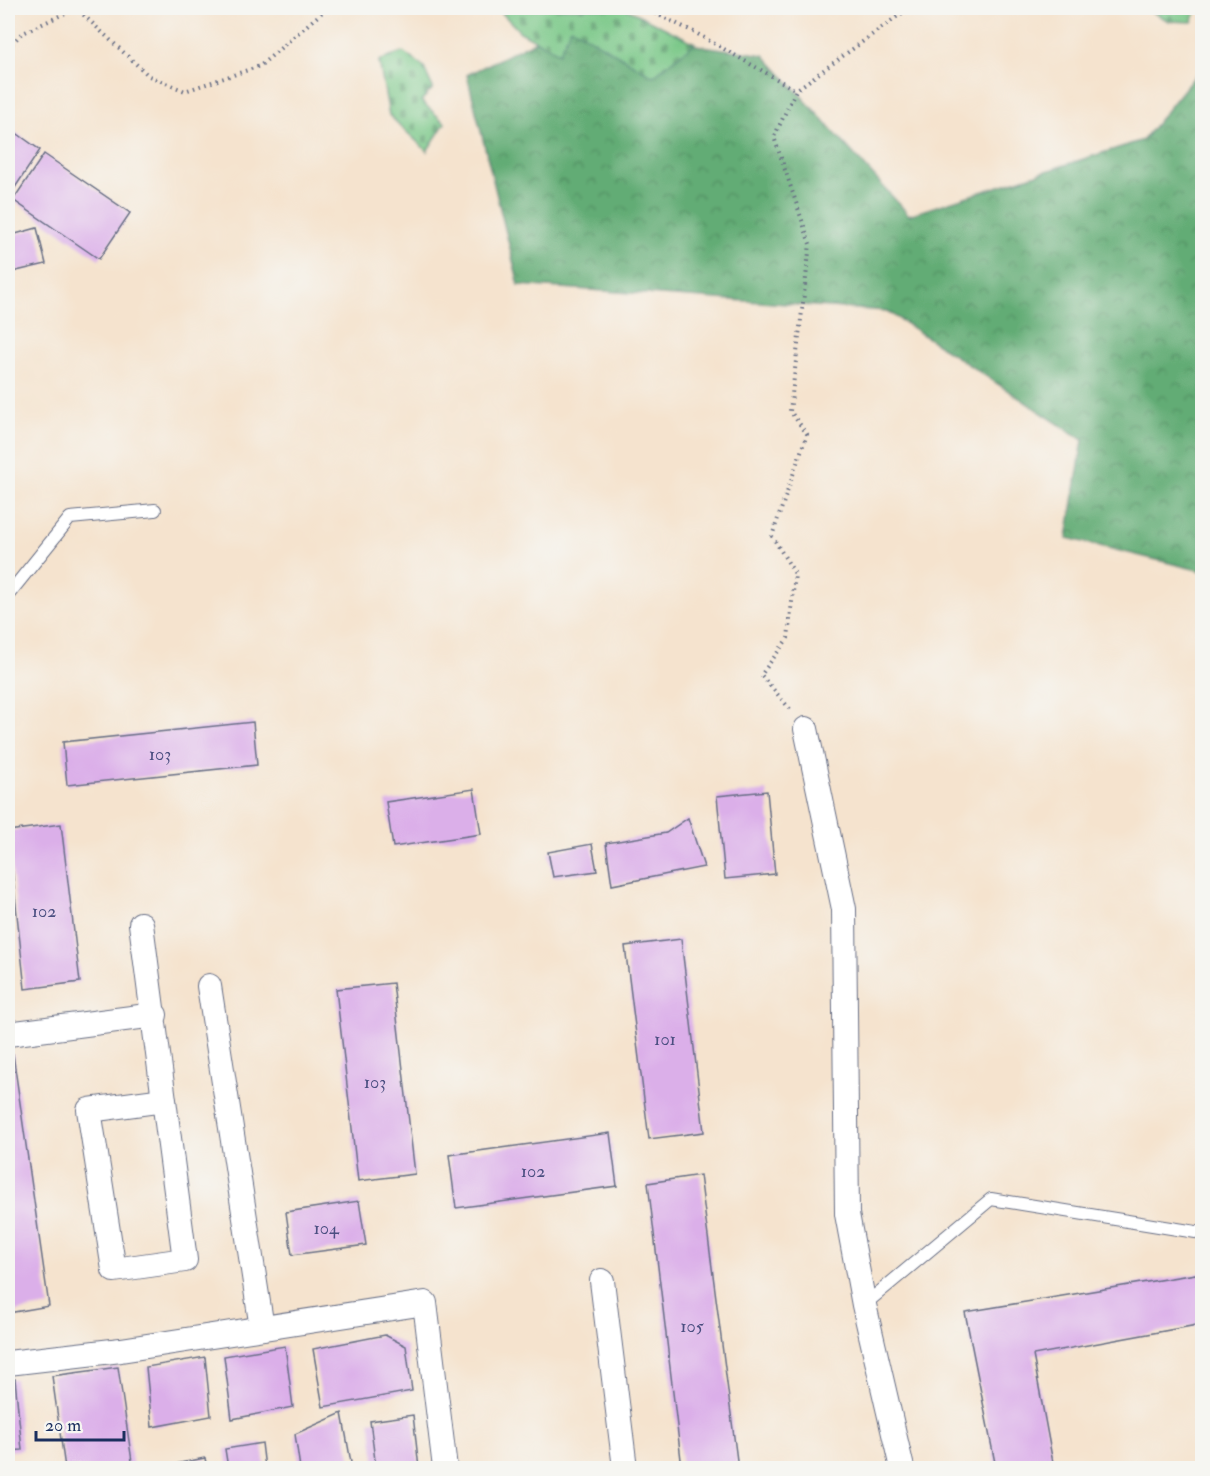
<svg xmlns="http://www.w3.org/2000/svg" width="1210" height="1476" viewBox="0 0 1210 1476" font-family="'IM FELL Double Pica',serif">
	<style>
		.forest { fill: url(#forest-crowns); stroke: #3e6e69; stroke-width: 1.5 }
		.cemetery { fill: url(#cemetery-stones); stroke: #4a7b72; stroke-width: 1.5 }
		.building { fill: #dbafe9 }
		.lines { fill: none; stroke-linecap: round; stroke-linejoin: round }
		.lane-casing { stroke: #676e85; stroke-width: 14 }
		.street-casing { stroke: #676e85; stroke-width: 26 }
		.path { stroke: #676e85; stroke-width: 4; stroke-dasharray: 1.5 4.5; stroke-linecap: butt }
		.lane { stroke: #fff; stroke-width: 12 }
		.street { stroke: #fff; stroke-width: 24 }
		.labels { text-anchor: middle; stroke-width: 4.5; stroke-linejoin: round; paint-order: stroke }
		.number-label { font-size: 18px; fill: #4b4f81 }
	</style>
	<defs>
		<pattern id="forest-crowns" width="20" height="18" patternUnits="userSpaceOnUse" patternTransform="scale(1.5)"><rect width="20" height="18" fill="#62ac74"/><path d="M2 6a3 3 0 1 1 6 0M12 15a3 3 0 1 1 6 0" fill="none" stroke="#508c62"/></pattern>
		<pattern id="cemetery-stones" width="16" height="16" patternUnits="userSpaceOnUse" patternTransform="scale(1.5)"><rect width="16" height="16" fill="#79c787"/><path d="M2 7V4a2 2 0 0 1 4 0v3zM10 15v-3a2 2 0 0 1 4 0v3z" fill="#62a272"/></pattern>
	</defs>
	<rect width="100%" height="100%" fill="#f6f6f2"/>
	<filter id="ink" filterUnits="userSpaceOnUse"><feTurbulence type="fractalNoise" baseFrequency=".0167" numOctaves="2"/><feDisplacementMap in="SourceGraphic" scale="12" xChannelSelector="R" yChannelSelector="G"/><feConvolveMatrix kernelMatrix="1 2 1 2 8 2 1 2 1" color-interpolation-filters="sRGB"/></filter>
	<filter id="wash" filterUnits="userSpaceOnUse"><feTurbulence type="fractalNoise" baseFrequency=".008" numOctaves="4" result="noise"/><feDisplacementMap in="SourceGraphic" scale="24" xChannelSelector="R" yChannelSelector="G"/><feGaussianBlur stdDeviation="1.35" result="paint"/><feColorMatrix in="noise" values="0 0 0 0 0 0 0 0 0 0 0 0 0 0 0 0 0 1.4 0 .05"/><feComposite in="paint" operator="in"/></filter>
	<g filter="url(#wash)">
		<rect width="100%" height="100%" fill="#f5e3ce"/>
		<!-- forest -->
		<path class="forest" d="M566,26L764,55L909,215L1143,140L1202,67V571L1067,538L1083,440L887,311L519,285L467,75Z"/>
		<!-- cemetery -->
		<g class="cemetery">
			<path d="M503,8H625L695,43L653,76L571,27L559,53L520,32L502,13Z"/>
			<path d="M1145,8H1198L1192,22L1169,21Z"/>
			<path d="M403,52L423,66L433,88L421,101L445,123L427,151L389,115L379,61Z"/>
		</g>
		<g id="blocks">
			<!-- building -->
			<g class="building">
				<path d="M8,127L40,150L8,198Z"/>
				<path d="M44,154L130,213L99,259L13,200Z"/>
				<path d="M37,228L46,264L8,273V236Z"/>
				<path d="M253,722L257,765L67,785L63,742Z"/>
				<path d="M474,789L481,834L393,847L386,802Z"/>
				<path d="M767,791L775,874L725,879L717,796Z"/>
				<path d="M688,818L704,867L612,885L606,843L666,833Z"/>
				<path d="M61,824L80,982L25,989L8,831Z"/>
				<path d="M592,844L597,871L553,877L548,852Z"/>
				<path d="M681,939L704,1132L649,1139L625,946Z"/>
				<path d="M393,983L415,1174L358,1181L336,989Z"/>
				<path d="M13,1054L49,1306L8,1313V1055Z"/>
				<path d="M610,1133L617,1186L456,1208L449,1155Z"/>
				<path d="M700,1175L738,1468H682L648,1183Z"/>
				<path d="M359,1201L366,1245L292,1255L286,1212Z"/>
				<path d="M1202,1273V1324L1033,1355L1054,1468H996L965,1312Z"/>
				<path d="M385,1335L406,1346L412,1391L323,1407L313,1349Z"/>
				<path d="M285,1346L293,1407L232,1419L224,1356Z"/>
				<path d="M205,1357L211,1416L152,1427L146,1367Z"/>
				<path d="M118,1367L133,1468H65L52,1376Z"/>
				<path d="M8,1379H15L22,1450L8,1451Z"/>
				<path d="M342,1413L352,1468H300L295,1434Z"/>
				<path d="M413,1415L419,1468H376L370,1421Z"/>
				<path d="M262,1443L265,1468H228L225,1449Z"/>
				<path d="M205,1458L207,1468H165V1466Z"/>
			</g>
		</g>
	</g>
	<g filter="url(#ink)">
		<use href="#blocks" fill-opacity="0" stroke="#676e85" stroke-width="1.5"/>
		<g class="lines">
			<!-- lane casing -->
			<g class="lane-casing">
				<g id="lane">
					<path d="M8,595L70,518L155,510"/>
					<path d="M864,1305L991,1199L1202,1233"/>
				</g>
			</g>
			<!-- street casing -->
			<g class="street-casing">
				<g id="street">
					<path d="M806,729L844,909L847,1214L864,1305L902,1468"/>
					<path d="M141,924L164,1100"/>
					<path d="M209,986L262,1328"/>
					<path d="M8,1034L155,1015"/>
					<path d="M164,1100L185,1260L114,1270L89,1110Z"/>
					<path d="M602,1281L625,1468"/>
					<path d="M8,1363L121,1350L425,1303L445,1468"/>
				</g>
			</g>
			<!-- path -->
			<g class="path">
				<path d="M644,8L694,32L796,90"/>
				<path d="M8,48L21,34L76,8L149,76L185,91L260,66L327,8"/>
				<path d="M790,709L761,675L788,638L795,574L772,536L807,434L790,411L810,244L774,137L796,90L909,8"/>
			</g>
			<!-- lane -->
			<use href="#lane" class="lane"/>
			<!-- street -->
			<use href="#street" class="street"/>
		</g>
	</g>
	<g class="labels">
		<!-- number labels -->
		<g class="number-label">
			<text x="160" y="760">103</text>
			<text x="44" y="917">102</text>
			<text x="665" y="1045">101</text>
			<text x="375" y="1088">103</text>
			<text x="533" y="1177">102</text>
			<text x="326" y="1234">104</text>
			<text x="692" y="1332">105</text>
		</g>
	</g>
	<!-- margin -->
	<rect width="1210" height="1476" fill="none" stroke="#f6f6f2" stroke-width="30"/>
	<!-- scale -->
	<path d="M36 1431v9h88v-9" fill="none" stroke="#1b2f5e" stroke-width="3"/>
	<text x="45" y="1431" font-size="18" fill="#1b2f5e" stroke="#f6f6f2" stroke-width="4.5" paint-order="stroke">20 m</text>
</svg>
